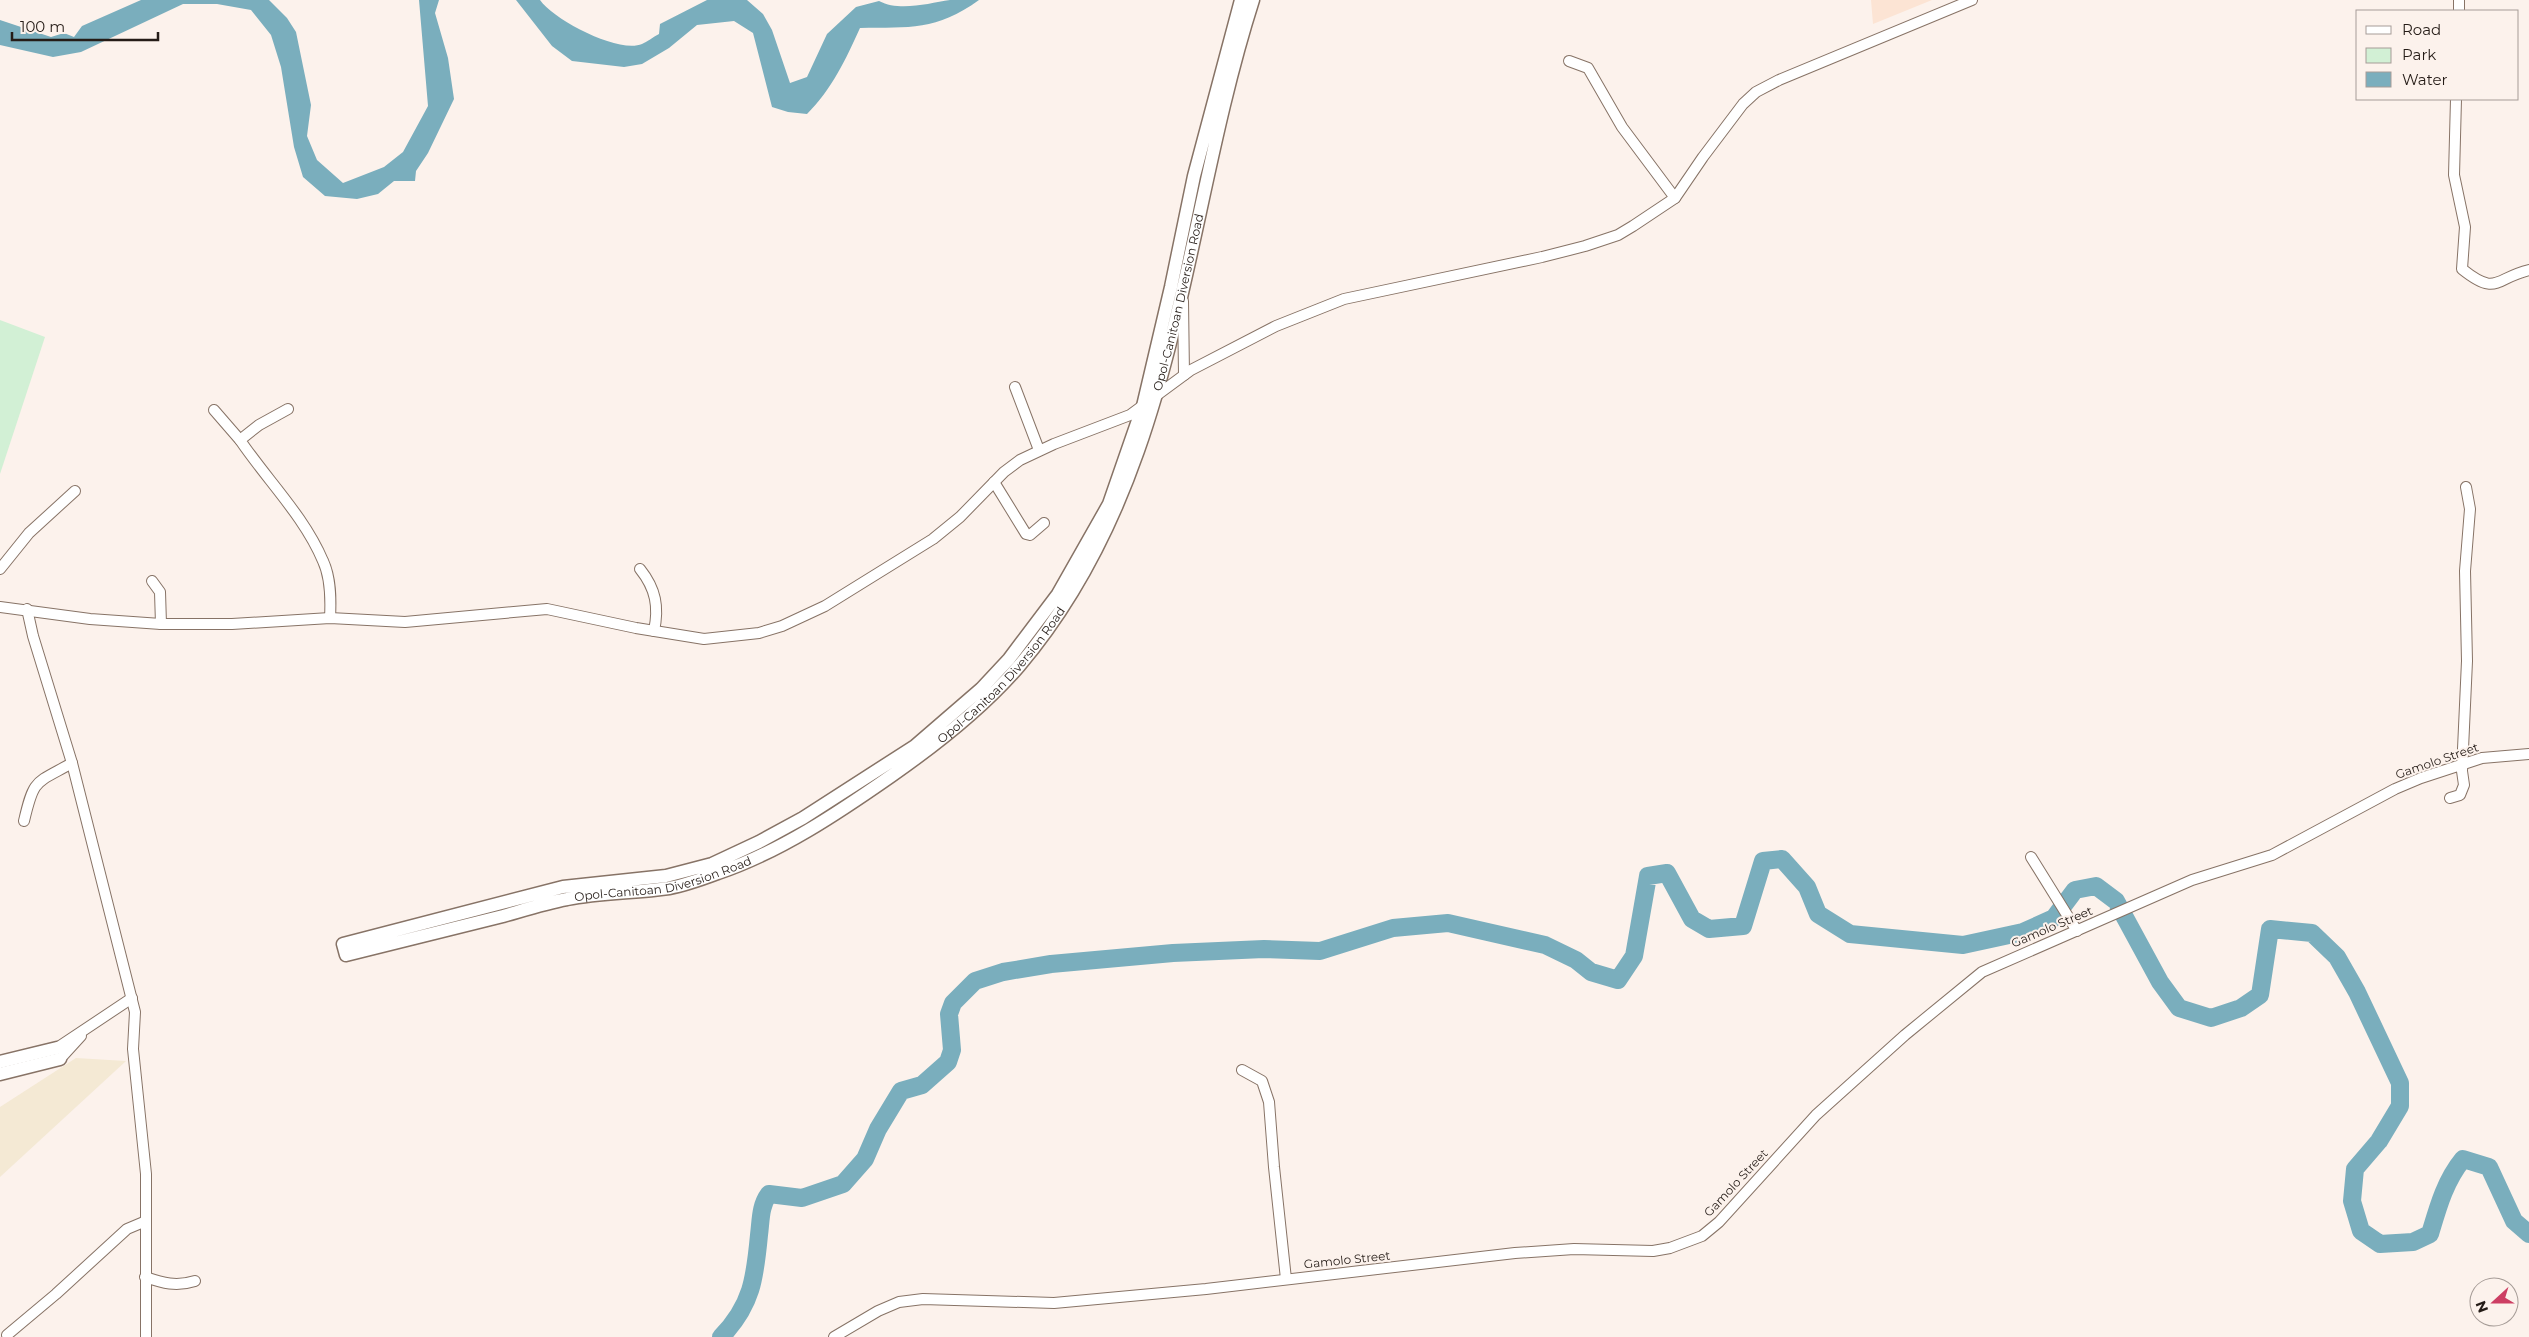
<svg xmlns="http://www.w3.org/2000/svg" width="2529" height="1337" viewBox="0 0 2529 1337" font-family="Montserrat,sans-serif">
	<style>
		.built { fill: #fce4d4 }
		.education { fill: #f4e9d4 }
		.green { fill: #d2f0d5 }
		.water { fill: #7aaebd }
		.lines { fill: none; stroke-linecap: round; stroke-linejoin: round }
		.river { stroke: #7aaebd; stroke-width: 18 }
		.minor-casing { stroke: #877366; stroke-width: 12 }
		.major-casing { stroke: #877366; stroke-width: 15 }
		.minor { stroke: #fff; stroke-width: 10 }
		.major { stroke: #fff; stroke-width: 12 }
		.labels { text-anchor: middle; stroke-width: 4; stroke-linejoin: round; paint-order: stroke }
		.street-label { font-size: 12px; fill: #251c17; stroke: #fcf2ec }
	</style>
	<rect width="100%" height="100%" fill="#fcf2ec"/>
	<!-- built -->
	<path class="built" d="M1871,0H1932L1873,24Z"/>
	<!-- education -->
	<path class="education" d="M76,1058L126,1061L0,1177V1107Z"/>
	<!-- green -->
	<path class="green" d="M0,320L45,337L0,474Z"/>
	<!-- water -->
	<g class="water">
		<path d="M141,0H269L287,18L296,32L311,105L307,136L317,160L343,183L384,167L403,152L428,106L419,0H439L435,13L448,58L454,99L428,153L416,171L415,181H394L378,194L357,199L325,196L303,177L294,147L281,67L271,35L251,10L217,4H183L81,52L53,57L0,45V20L51,37L64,33L74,37L82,26Z"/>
		<path d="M516,0H540C554,20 619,54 642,44C647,42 653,37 659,34L660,24L707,0H747L763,14L772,30L790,83L807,77L827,34L856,7L879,1C900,12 929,3 950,0C959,0 969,0 979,0C936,31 910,27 860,28C846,59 832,89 807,114L788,112L772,107L753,33L734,21L697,25L669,48L642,64L624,67L572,61L552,46Z"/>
	</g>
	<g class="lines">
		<!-- river -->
		<path class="river" d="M721,1337C752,1305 755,1278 759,1235C761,1220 760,1206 769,1194L802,1198L843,1184L865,1159L878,1129L901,1091L922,1085L948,1062L952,1050L949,1014L953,1003L975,981L1003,972L1051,964L1173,953L1264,949L1320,951L1393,928L1448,923L1545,945L1576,960L1591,972L1618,980L1634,956L1648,876L1667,873L1692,919L1709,929L1743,926L1763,861L1782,859L1807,887L1818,914L1850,934L1963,945L2023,932L2054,918L2075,890L2096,886L2116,901L2160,982L2179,1008L2211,1018L2241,1008L2260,995L2270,929L2312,933L2337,957L2357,992L2400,1083V1106L2379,1141L2355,1169L2352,1201L2361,1231L2380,1244L2413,1242L2430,1234C2438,1207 2445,1181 2463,1159L2489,1167L2514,1221L2529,1234"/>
		<!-- minor casing -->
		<g class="minor-casing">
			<g id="minor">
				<path d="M2459,11V0"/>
				<path d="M1569,61L1588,68L1622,127L1675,198"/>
				<path d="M2456,99L2454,175L2465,227L2462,269C2497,297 2495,278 2529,270"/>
				<path d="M1183,301L1184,375"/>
				<path d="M1015,387L1039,450"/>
				<path d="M288,409L259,425L240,440C267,480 304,516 323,561C331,578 331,599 330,618"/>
				<path d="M214,410L240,440"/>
				<path d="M994,482L1026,534L1030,535L1044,523"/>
				<path d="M0,569L29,533L75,491"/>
				<path d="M640,569C656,589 659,607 654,631"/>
				<path d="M152,581L160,592L161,624"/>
				<path d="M0,607L90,619L161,624H232L330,618L405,622L547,609L636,628L704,639L759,633L782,626L825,606L933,539L960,517L1004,472L1020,460L1054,444L1130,415L1191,370L1276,326L1344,299L1542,257L1585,246L1618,235L1633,226L1675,198L1703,157L1743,104L1756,92L1779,80L1972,0"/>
				<path d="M27,609L33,636L72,763L135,1012L133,1049L146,1174V1337"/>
				<path d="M2450,798L2460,795L2464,785L2462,771L2467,661L2465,571L2470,509L2466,487"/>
				<path d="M24,821C34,778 35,784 72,763"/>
				<path d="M2031,857L2077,931"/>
				<path d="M57,1048L132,998"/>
				<path d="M60,1059L81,1036"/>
				<path d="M1242,1070L1262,1081L1269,1102L1274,1167L1286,1279"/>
				<path d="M145,1277C163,1283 176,1287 195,1281"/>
				<path d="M7,1335L56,1294L127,1229L146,1221"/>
				<path d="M834,1337L878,1311L899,1302L923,1299L1054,1303L1206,1289L1515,1253L1574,1249L1653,1251L1670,1248L1702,1236L1719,1222L1816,1115L1905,1035L1982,972L2192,880L2272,855L2395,789L2421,778L2482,758L2529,754"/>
			</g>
		</g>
		<!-- major casing -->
		<g class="major-casing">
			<g id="major">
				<path id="s1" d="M1241,0L1194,176L1171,287L1143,406L1109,504L1058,594L1009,659L981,689L915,746L803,818L759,842L712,864L666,876L563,887L343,944L346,955C398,942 451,929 503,916C524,910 545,903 567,899C601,892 635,893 669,888C686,885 702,879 718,873C780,852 838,813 891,776C937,744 982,709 1019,666C1179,478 1181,225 1253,0"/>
				<path d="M0,1062L57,1048"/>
				<path d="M0,1074L60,1059"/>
			</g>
		</g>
		<!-- minor -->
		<use href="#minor" class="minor"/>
		<!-- major -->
		<use href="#major" class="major"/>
	</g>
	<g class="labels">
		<!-- street labels -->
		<g class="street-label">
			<text dy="4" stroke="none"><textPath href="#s1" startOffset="2611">Opol-Canitoan Diversion Road</textPath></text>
			<text dy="4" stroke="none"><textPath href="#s1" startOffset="2191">Opol-Canitoan Diversion Road</textPath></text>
			<text transform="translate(2437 761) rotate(-19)" y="4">Gamolo Street</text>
			<text dy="4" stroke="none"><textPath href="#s1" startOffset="1786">Opol-Canitoan Diversion Road</textPath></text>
			<text transform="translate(2052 927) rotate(-23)" y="4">Gamolo Street</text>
			<text transform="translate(1736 1183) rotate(-47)" y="4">Gamolo Street</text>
			<text transform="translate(1347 1260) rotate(-6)" y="4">Gamolo Street</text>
		</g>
	</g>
	<!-- legend -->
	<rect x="2356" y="10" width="162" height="90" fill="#fcf2ec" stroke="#a69c97"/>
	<rect x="2366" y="26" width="25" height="8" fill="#ffffff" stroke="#a69c97"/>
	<text x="2402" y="35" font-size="15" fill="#251c17">Road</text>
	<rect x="2366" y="48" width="25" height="15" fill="#d2f0d5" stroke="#a69c97"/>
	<text x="2402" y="60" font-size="15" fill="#251c17">Park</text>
	<rect x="2366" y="72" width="25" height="15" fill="#7aaebd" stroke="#a69c97"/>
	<text x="2402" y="85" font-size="15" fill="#251c17">Water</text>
	<!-- north arrow -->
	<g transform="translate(2494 1302) rotate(249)"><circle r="24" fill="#fcf2ec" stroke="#a69c97"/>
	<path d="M0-4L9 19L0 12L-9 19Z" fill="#cd3e63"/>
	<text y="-8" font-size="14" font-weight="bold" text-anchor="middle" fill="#251c17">N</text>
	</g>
	<!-- scale -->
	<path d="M12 32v8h146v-8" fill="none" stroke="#251c17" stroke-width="2.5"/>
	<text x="20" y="32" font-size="15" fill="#251c17" stroke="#fcf2ec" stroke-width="4" paint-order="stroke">100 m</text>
</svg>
